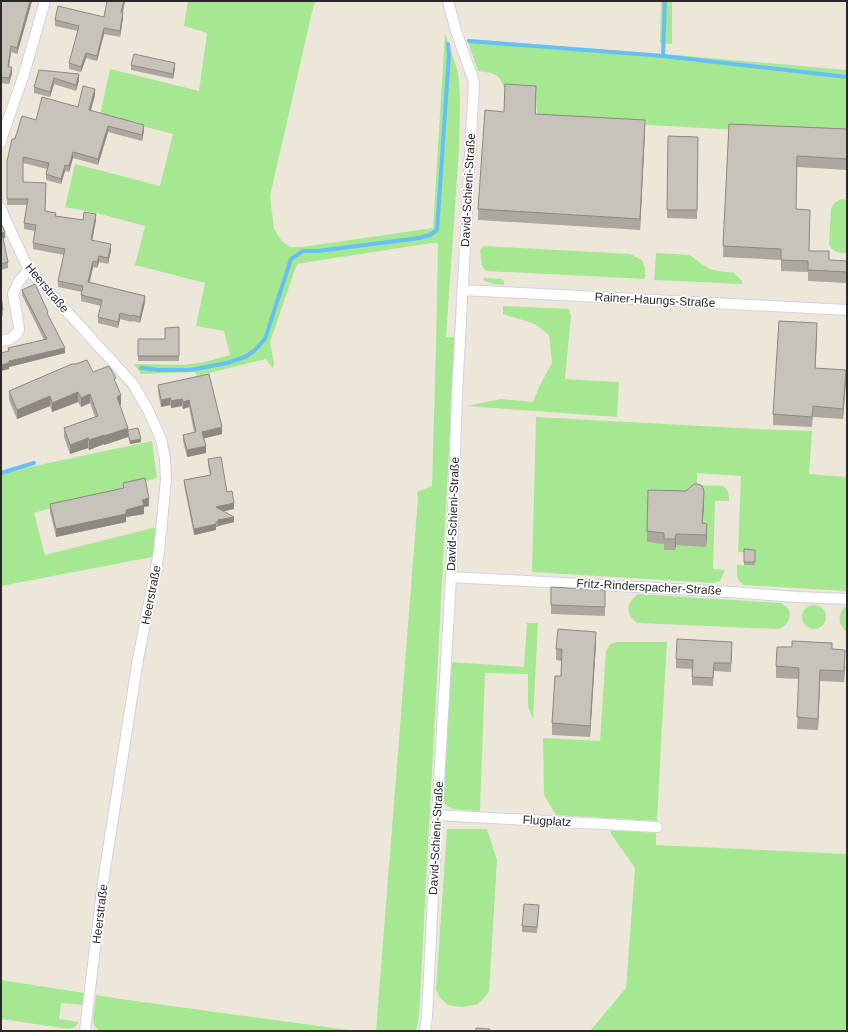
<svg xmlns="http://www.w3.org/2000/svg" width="848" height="1032" viewBox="0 0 848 1032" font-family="Arial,sans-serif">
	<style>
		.green { fill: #a6e792 }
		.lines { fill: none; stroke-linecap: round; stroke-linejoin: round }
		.stream { stroke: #66bff6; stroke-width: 4 }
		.street-casing { stroke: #cfd1e3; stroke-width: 12 }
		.street { stroke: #fff; stroke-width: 10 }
		.wall { fill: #aca8a0 }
		.shaded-wall { fill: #8c8882 }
		.building { fill: #c8c3ba; stroke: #8c8882 }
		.labels { text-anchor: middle; stroke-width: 3.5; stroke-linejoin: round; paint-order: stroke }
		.street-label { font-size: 12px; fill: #292929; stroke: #fff }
	</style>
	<rect width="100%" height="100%" fill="#ede7da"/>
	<!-- green -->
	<g class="green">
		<path d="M188,1H316L313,8L270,196L274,229L281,240L290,247H302L433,228L445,33L458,72L460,98L459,150L446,337H455L419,1017L416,1031H376L418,498L417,492L432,486L436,346L438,243H431L297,264L270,342L274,363L273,369L266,359L197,376L195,372L141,374L134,364L184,365L204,362L230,355L224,331L196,326L205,283L135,265L145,226L96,213L65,207L75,164L160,186L173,134L100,115L110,69L199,91L207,33L184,26Z"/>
		<path d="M661,1H672V44L660,43Z"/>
		<path d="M467,39L663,54L847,70V136L649,125L538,118L535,94L506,93C503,86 501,75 491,73C487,72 483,72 478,71Z"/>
		<path d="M842,199L847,200V253C839,253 832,252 829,244L831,209C833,203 836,201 842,199Z"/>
		<path d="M483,246L630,254L642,260L645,269V279L486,271L482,266L480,250Z"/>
		<path d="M656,253L690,255L700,263L712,270L734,273L742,281V284L654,280Z"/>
		<path d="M484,278L502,279L504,281V285L493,284L483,280Z"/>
		<path d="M503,306L569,309L571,316L565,379L619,382L617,417L466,406L501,399L533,402L540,385L552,363L549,335L535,324L503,314Z"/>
		<path d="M536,417L757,429L812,431L809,474L847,477V591L744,585C735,579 737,574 737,565H755V553L738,552L741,476L697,473V485L723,486C729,490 729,495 729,501H715L713,569L725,570L720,581L713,583L532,572Z"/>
		<path d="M152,441L157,478L34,513L45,555L157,527L152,557L1,586V475L21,469Z"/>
		<path d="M638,594L781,603C783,605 785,606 787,607C794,615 787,627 778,629L637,623C625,613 626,603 638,594Z"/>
		<circle cx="814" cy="617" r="12"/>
		<path d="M845,607H847V632C838,626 837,614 845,607Z"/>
		<path d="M527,623H538L533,719L528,707V674L485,673L480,811L453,809L446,805L442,800L449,662L524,667Z"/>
		<path d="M617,642H667L661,744L657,821L556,815L544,795L543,738L600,741L606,651L610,644Z"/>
		<path d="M447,829H487L497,860L489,992L478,1004L462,1007L448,1005L440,998L436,989Z"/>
		<path d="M611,830L656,833V845L847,854V1031H590L626,988L635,868L611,834Z"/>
		<path d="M1,980L84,993L83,1005L61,1003L59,1019L79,1022L75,1027L69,1029L1,1019Z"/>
		<path d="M96,995L113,998L356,1031H99L94,1025L93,1018Z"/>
	</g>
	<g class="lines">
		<!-- stream -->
		<g class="stream">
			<path d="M469,41L663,56L665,1"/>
			<path d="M663,56L847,77"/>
			<path d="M141,368L159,370H190L227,363L245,357L254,351L265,339L291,259L303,251H318L419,238L430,235L437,230L449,55L448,44"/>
			<path d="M1,473L34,463"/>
		</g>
		<!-- street casing -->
		<g class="street-casing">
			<g id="street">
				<path d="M1,142L3,134L24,74L45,1"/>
				<path d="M1,208L5,219L29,270L133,384L148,410L161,439L165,459L166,480L159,552L138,659L103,882L85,1031"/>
				<path d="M463,290L847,310"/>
				<path d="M1,341L10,339L16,335L19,329L18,321L13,294L19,281L29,270"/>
				<path d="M451,577L730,592L797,597L847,599"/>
				<path d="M437,815L657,827"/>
				<path d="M425,1031L427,1017L437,815L451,577L457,393L474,82L456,31L448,1"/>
			</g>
		</g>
		<!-- street -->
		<use href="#street" class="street"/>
	</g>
	<!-- wall -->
	<g class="wall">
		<path d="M1,1H32L17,54L11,52L9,67L12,73L9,84L1,83Z"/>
		<path d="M107,1H125L123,12V18L120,37L104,34L97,61L86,58L81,72L69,69V63L78,31L55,26V20L104,17Z"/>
		<path d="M131,65L175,68L173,79L131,70Z"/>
		<path d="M39,70L79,80L76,91L54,84L50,97L34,93V87Z"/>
		<path d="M95,95L91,110L144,130L142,141L108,132L98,165L73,158L69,172L65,171L61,184L46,180V174L47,169L23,163V182L45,211L56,216L83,220H96L92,240L111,250L108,264L99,262L97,268L93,267L90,282L145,302L140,323L133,321L132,322L120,319L118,328L98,323V317L101,306L81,301V295L82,292L58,287V281L64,255L33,249V243L35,231L24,229V223L27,205H7V161L15,139L36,120L78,107Z"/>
		<path d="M536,97V114L645,131L640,230L478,220V209L504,112Z"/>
		<path d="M729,124L847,129V170L797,167L796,209L810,221L809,251L829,260L847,261V283L808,281V272L781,271V260L723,257Z"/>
		<path d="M668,136L698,137L697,219L667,218Z"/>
		<path d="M1,223L5,238H3L8,262V268L1,270Z"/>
		<path d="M22,290L48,315L65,353L9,367V369L8,348L44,340L22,295Z"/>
		<path d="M1,295L3,310V316H1Z"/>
		<path d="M179,327V361H138V339H165Z"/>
		<path d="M817,334L815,368L846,381L843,419L813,417L812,427L773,425V414Z"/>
		<path d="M93,372L116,384L121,405H120L128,430L141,442L130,444L128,436V437L104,445V444L89,450L88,448L70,454L64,437V428L95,417L90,403L81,407L78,402L52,412L50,406L17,419L9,400V391Z"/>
		<path d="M209,374L222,434L204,438L206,453L187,457L183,441V435L194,432L189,407L183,409L182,406L171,408L170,405L161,407L158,392V385Z"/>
		<path d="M208,459L227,492L234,509L223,511L234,522L218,526V527H216V530L194,535L184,485V480L210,475L208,465Z"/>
		<path d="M123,483L149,506L144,507V514L126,517V522L56,537L50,512V504L123,488Z"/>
		<path d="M704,504L702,523L707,535L706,547L676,545L675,550H664V544L647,542V531Z"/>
		<path d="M744,549L755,550V565H744Z"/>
		<path d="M605,599V616L551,614V605Z"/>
		<path d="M596,643L590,737L552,735V723L561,676L562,661L556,660V649Z"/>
		<path d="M832,649L845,662L844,682L820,681L818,730L797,729L799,679L776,678V666Z"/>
		<path d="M732,650L731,672L714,671L713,686L692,685V669L676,668V659Z"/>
		<path d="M539,911L537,933L522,932V926Z"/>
	</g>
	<!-- shaded-wall -->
	<g class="shaded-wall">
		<path d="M30,1H32L17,54V48Z"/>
		<path d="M124,1H125L121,18V12Z"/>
		<path d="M123,12V18L120,37V31Z"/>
		<path d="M104,28V34L97,61V56Z"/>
		<path d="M11,46V52L8,73V67Z"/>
		<path d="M86,53V58L81,72V67Z"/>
		<path d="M175,63V68L173,79V74Z"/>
		<path d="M12,67V73L9,84V78Z"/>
		<path d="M79,74V80L76,91V85Z"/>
		<path d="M54,78V84L50,97V92Z"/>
		<path d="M95,89V95L89,116V110Z"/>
		<path d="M645,120V131L640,230V219Z"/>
		<path d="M144,125V130L142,141V135Z"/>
		<path d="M108,126V132L98,165V159Z"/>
		<path d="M73,152V158L69,172V166Z"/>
		<path d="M65,165V171L61,184V179Z"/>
		<path d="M96,214V220L91,246V240Z"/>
		<path d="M5,232V238L2,239V233Z"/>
		<path d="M111,244V250L108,264V258Z"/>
		<path d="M99,256V262L97,268V262Z"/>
		<path d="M93,261V267L88,288V282Z"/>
		<path d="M145,296V302L140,323V317Z"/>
		<path d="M120,313V319L118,328V322Z"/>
		<path d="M817,323V334L815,378V368Z"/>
		<path d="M65,348V353L9,367V369L1,371V365L9,361Z"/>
		<path d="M846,370V381L843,419V409Z"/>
		<path d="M78,392V402L52,412V403Z"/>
		<path d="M90,394V403L81,407V398Z"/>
		<path d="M121,395V405L117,406V397Z"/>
		<path d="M50,396V406L17,419V410Z"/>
		<path d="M170,398V405L161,407V400Z"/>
		<path d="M182,399V406L171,408V401Z"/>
		<path d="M189,400V407L183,409V402Z"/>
		<path d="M222,427V434L202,439V432Z"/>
		<path d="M128,428V437L104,445V436Z"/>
		<path d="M104,435V444L89,450V440Z"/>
		<path d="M88,438V448L70,454V445Z"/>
		<path d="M141,439V442L130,444V441Z"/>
		<path d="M206,446V453L187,457V450Z"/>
		<path d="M704,492V504L702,535V523Z"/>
		<path d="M149,498V506L144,507V514L126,517V522L56,537V529L126,510L142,500Z"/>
		<path d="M234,503V509L216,513V507Z"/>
		<path d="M234,517V522L218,526V520Z"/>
		<path d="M216,524V530L194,535V529Z"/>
		<path d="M707,524V535L706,547V535Z"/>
		<path d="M676,534V545L675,550V539Z"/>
		<path d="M596,632V643L590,737V726Z"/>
		<path d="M845,650V662L844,682V671Z"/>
		<path d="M820,670V681L818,730V719Z"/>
	</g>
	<!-- building -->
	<g class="building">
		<path d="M1,1H30L17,48L11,46L8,67H12L9,78L1,77Z"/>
		<path d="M107,1H124L121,12H123L120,31L104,28L97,56L86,53L81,67L69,63L79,26L55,20L58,6L104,17Z"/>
		<path d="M134,54L175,63L173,74L131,65Z"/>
		<path d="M39,70L79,74L76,85L54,78L50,92L34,87Z"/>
		<path d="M505,84L536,86L535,114L645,120L640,219L478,209L485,110L504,112Z"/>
		<path d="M83,86L95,89L89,110L144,125L142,135L108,126L98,159L73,152L69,166L65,165L61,179L46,174L49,163L23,157V182L46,183L45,211L56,213L55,216L83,220L84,212L96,214L91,240L111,244L108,258L99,256L97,262L93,261L88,282L145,296L140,317L133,315L132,316L120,313L118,322L98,317L102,300L81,295L83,286L58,281L65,249L33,243L36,225L24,223L28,199H7V161L12,139H15L22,116L36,120L42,97L78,107Z"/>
		<path d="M729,124L847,129V159L797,156L796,209L810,210L809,251H829V260L847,261V272L808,270V261L781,260V249L723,246Z"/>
		<path d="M668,136L698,137L697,210H667Z"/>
		<path d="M1,223L5,232L2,233L8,262L1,264Z"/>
		<path d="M35,284L48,312L47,313L65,348L9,361V363L1,365V353L9,351L8,348L47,339L22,290Z"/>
		<path d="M1,295L3,310H1Z"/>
		<path d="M779,321L817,323L815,368L846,370L843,409L813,406L812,417L773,414Z"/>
		<path d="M179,327V356H138V339H165V328Z"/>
		<path d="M87,360L93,372L109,366L116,378L114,379L121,395L117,397L128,428L104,436V435L89,440L88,438L70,445L64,428L98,416L90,394L81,398L78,392L52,403L50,396L17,410L9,391L72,364H76Z"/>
		<path d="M209,374L222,427L202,432L206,446L187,450L183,435L196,432L189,400L183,402L182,399L171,401L170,398L161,400L158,385Z"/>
		<path d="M138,428L141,439L130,441L128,433V430Z"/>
		<path d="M221,457L227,492L232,491L234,503L216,507L234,517L218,520V522H216V524L194,529L184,480L211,475L208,459Z"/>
		<path d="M145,478L149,498L142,500L144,505L126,510V514L56,529L50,504L124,488L123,483Z"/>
		<path d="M694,484H697L701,485L703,488L704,492L702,523L707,524L706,535L676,534L675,539H664V533L647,531L648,490L686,491Z"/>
		<path d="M744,549L755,550V562H744Z"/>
		<path d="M551,587L605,590V607L551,605Z"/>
		<path d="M558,629L596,632L590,726L552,723L555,676H561L562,649H556Z"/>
		<path d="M677,639L732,642L731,663H714L713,678L692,677L693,660L676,659Z"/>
		<path d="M792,641L832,643V649L845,650L844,671L820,670L818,719L797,717L799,668L776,666L777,647H792Z"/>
		<path d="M524,904L539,905L537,927L522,926Z"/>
		<path d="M476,1028L490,1029L489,1031H476Z"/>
	</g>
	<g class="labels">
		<!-- street labels -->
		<g class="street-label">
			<text transform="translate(468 190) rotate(-87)" y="4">David-Schieni-Straße</text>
			<text transform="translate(47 288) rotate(50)" y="4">Heerstraße</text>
			<text transform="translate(655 300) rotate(3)" y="4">Rainer-Haungs-Straße</text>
			<text transform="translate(453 514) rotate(-88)" y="4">David-Schieni-Straße</text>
			<text transform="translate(649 587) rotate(3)" y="4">Fritz-Rinderspacher-Straße</text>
			<text transform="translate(151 595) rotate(-79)" y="4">Heerstraße</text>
			<text transform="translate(547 821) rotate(3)" y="4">Flugplatz</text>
			<text transform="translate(436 838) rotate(-87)" y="4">David-Schieni-Straße</text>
			<text transform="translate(100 914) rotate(-83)" y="4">Heerstraße</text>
		</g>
	</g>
	<!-- border -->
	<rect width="848" height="1032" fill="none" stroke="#292929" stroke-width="4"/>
</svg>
